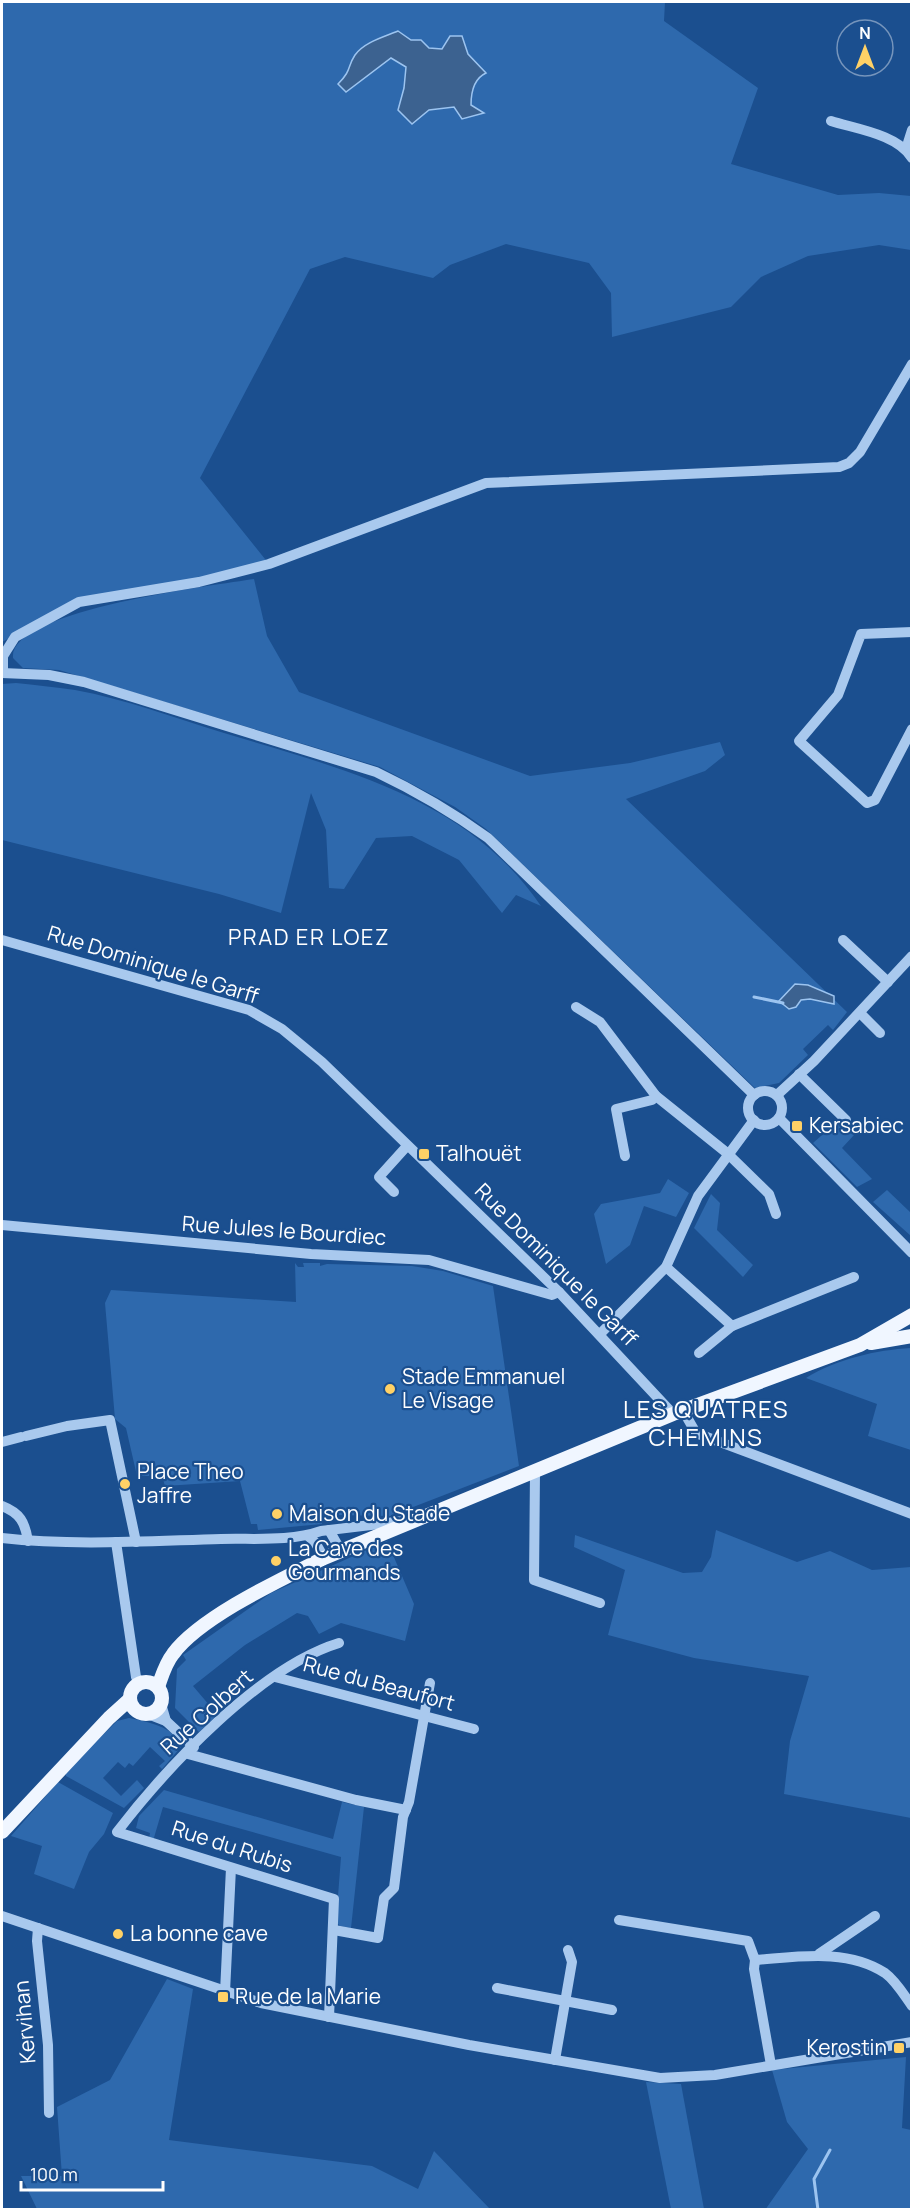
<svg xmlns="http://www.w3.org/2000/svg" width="913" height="2211" viewBox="0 0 913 2211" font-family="Manrope,sans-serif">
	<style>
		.green { fill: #2e69ad }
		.water { fill: #3c6290; stroke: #9cc4f0; stroke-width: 1.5 }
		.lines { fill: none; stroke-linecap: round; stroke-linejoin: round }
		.stream { stroke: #9cc4f0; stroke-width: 3 }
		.minor { stroke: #a9c9ee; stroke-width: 10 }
		.major { stroke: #f0f6ff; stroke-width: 14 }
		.poi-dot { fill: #ffd166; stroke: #1b4f8f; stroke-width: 2 }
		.labels { text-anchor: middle; stroke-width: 4.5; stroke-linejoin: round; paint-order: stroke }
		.street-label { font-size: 21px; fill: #fff; stroke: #1b4f8f }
		.poi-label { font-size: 21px; fill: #fff; stroke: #1b4f8f; text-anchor: start }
		.neighbourhood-label { font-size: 22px; letter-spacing: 1.5px; fill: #fff; stroke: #1b4f8f }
		.quarter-label { font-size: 24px; letter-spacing: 1.5px; fill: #fff; stroke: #1b4f8f }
	</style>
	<rect width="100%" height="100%" fill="#1b4f8f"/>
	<!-- green -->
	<g class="green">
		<path d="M2,2H665L664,21L758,88L731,164L838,195L879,193L911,196V250L879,245L808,256L761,277L731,307L612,337L611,293L589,263L506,244L450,265L433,278L345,257L310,269L200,478L269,564L79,602L2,642Z"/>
		<path d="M254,579L267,636L299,692L530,776L630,763L720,742L725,755L705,771L626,799L847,1012L833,1030L828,1025L803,1049L808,1055L779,1083L755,1088L486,829L455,807L380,767L59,670L23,668L13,658C8,610 217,585 254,579Z"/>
		<path d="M16,683C35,685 55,687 75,690C125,699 175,718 224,733C342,769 468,798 541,906L516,895L502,913L459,860L412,836L376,838L344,889L329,888L326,830L311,793L281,913L219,894L2,840V684Z"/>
		<path d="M838,1121L854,1135L842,1148L872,1179L857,1187L813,1143Z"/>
		<path d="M668,1179L689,1193L676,1217L644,1206L630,1245L606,1264L594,1214L601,1204L660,1193Z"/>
		<path d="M887,1190L911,1213V1236L873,1202Z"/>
		<path d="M711,1194L720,1203L717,1230L753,1265L743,1277L694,1228Z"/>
		<path d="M295,1263L298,1267H304L303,1263H320V1266L327,1264L412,1266L443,1271L493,1286L519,1466L390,1516L335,1515V1519H323L322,1524L258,1530L257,1524H251L240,1481L165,1486L162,1476H137L126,1428L115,1419L105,1303L111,1290L296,1302Z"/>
		<path d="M911,1348V1450L868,1436L877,1404L806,1378C837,1359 876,1350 911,1348Z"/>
		<path d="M716,1530L797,1562L830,1551L872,1570L911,1567V1818L784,1794L790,1741L809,1676L694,1658L608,1635L625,1570L574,1547L575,1535L683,1573L702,1572L711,1557Z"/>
		<path d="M387,1541L414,1604L405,1641L341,1623L319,1634L308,1616L297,1613L245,1645L193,1686L210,1706L209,1711L215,1717L199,1732L175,1708L177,1669L186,1660L183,1655L271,1593Z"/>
		<path d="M129,1718C147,1722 175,1726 181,1747L162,1769L159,1766L165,1761L150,1747L133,1766L129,1763L125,1768L118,1762L103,1778L121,1796L137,1780L144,1788L124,1808L66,1776V1771L117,1721Z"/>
		<path d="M58,1782L113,1813L104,1834L89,1852L74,1889L34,1874L42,1846L11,1836Z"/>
		<path d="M164,1790L333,1839L342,1802L364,1807L351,1928L340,1926L336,1922L341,1857L163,1807L153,1841L149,1839L150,1833L136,1828L139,1816Z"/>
		<path d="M167,1979L193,1989L169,2140L372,2166L418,2189L434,2151L490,2209H37L21,2176H62L57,2107L110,2080Z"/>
		<path d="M906,2057L902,2128L911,2130V2209L765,2210L808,2149L787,2122L772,2070Z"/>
		<path d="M646,2082L681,2084L704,2209H671Z"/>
	</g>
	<!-- water -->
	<g class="water">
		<path d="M398,31L411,40H421L429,48L442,49L450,36H462L468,54L486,73C473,79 471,93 471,105L484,113L462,119L454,107L429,110L412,124L398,110L404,88L406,67L391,58L346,92L338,84C352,70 347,67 355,55C364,42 384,37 398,31Z"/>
		<path d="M795,984L808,985L834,996V1004L810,999L801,1000L796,1007L789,1009L779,1001Z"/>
	</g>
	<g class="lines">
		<!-- stream -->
		<g class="stream">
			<path d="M754,997L783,1003"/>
			<path d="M818,2210L814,2179L830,2150"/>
		</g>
		<!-- minor -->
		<g class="minor">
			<path d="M831,121C856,129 897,134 912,158"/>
			<path d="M906,149L912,130"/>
			<path d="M912,632L861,634L838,695L799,741L867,803L875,800L912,729"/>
			<path d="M2,673L49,675L84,682L376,772C416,791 452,812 488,838L754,1095"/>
			<path d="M3,673V656L15,637L79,602L199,582L269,564L486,483L839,467L849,463L860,452L912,364"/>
			<path d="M2,940L249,1010L282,1029L322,1062L559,1292L673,1414"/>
			<path d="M843,940L888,982"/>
			<path d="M576,1007L600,1022L656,1096L727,1153L769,1194L776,1214"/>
			<path d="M860,1013L880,1033"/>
			<path d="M799,1074L846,1120"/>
			<circle cx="765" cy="1108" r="17"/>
			<path d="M777,1095L814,1061L912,956"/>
			<path d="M779,1118L912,1253"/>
			<path d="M625,1156L616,1109L652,1100L656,1096"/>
			<path d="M394,1192L379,1177L407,1146"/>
			<path d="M2,1225L311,1254L429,1260L552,1295L559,1292"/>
			<path d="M666,1267L732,1326L854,1277"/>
			<path d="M600,1334L666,1267L698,1196L754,1120"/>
			<path d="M699,1353L732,1326"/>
			<path d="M685,1414L696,1433L912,1514"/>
			<path d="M26,1436L67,1426L110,1420L136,1542"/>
			<path d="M2,1442L21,1437"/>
			<path d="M535,1472L534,1580L600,1603"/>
			<path d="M2,1506C20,1513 25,1522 28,1541"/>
			<path d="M329,1530L337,1544V1552"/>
			<path d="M308,1536L315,1542L324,1558"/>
			<path d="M2,1538C74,1546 148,1541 221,1539C253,1538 290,1542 321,1531L404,1521"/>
			<path d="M116,1542L136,1677L141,1683"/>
			<path d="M275,1677L474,1729"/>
			<path d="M161,1704L166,1721"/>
			<path d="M148,1714L166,1721L194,1747"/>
			<path d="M188,1754L356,1800L406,1810"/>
			<path d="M2,1916L261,2003L469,2045L660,2078L715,2075L912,2042"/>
			<path d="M619,1920L748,1941L755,1960C797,1957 847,1948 885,1973C896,1981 904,1995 912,2006"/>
			<path d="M38,1928L37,1941L48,2045L49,2113"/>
			<path d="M334,1930L378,1938L384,1898L394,1888L403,1817L409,1802L430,1683"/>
			<path d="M819,1954L875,1916"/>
			<path d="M755,1960L754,1969L771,2065"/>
			<path d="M497,1988L612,2010"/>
			<path d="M225,1992L231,1868"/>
			<path d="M329,2017L334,1899L117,1832C167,1767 260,1667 339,1643"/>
			<path d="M555,2060L572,1962L568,1950"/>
		</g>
		<!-- major -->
		<g class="major">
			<path d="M871,1343L912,1336"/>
			<circle cx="146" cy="1698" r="16"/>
			<path d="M158,1687C162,1676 165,1664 173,1654C200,1617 282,1579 324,1558L673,1414L860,1345L912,1315"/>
			<path d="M2,1832L109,1718L130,1699"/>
		</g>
	</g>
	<!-- markers -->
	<g class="poi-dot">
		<rect x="791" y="1120" width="12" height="12" rx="3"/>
		<rect x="418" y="1148" width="12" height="12" rx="3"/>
		<circle cx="390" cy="1389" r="6"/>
		<circle cx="125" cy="1484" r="6"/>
		<circle cx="277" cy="1514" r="6"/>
		<circle cx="276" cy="1561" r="6"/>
		<circle cx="118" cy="1934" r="6"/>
		<rect x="217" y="1991" width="12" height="12" rx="3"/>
		<rect x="893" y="2042" width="12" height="12" rx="3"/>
	</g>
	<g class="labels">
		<!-- street labels -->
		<g class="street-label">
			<text transform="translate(153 965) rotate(17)" y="7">Rue Dominique le Garff</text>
			<text transform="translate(284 1231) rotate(4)" y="7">Rue Jules le Bourdiec</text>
			<text transform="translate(556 1265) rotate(45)" y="7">Rue Dominique le Garff</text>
			<text transform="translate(379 1684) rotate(15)" y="7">Rue du Beaufort</text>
			<text transform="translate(207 1712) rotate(-42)" y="7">Rue Colbert</text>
			<text transform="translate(232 1847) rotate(18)" y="7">Rue du Rubis</text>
			<text transform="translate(25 2022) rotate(-95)" y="7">Kervihan</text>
		</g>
		<!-- poi labels -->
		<g class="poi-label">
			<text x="809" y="1133">Kersabiec</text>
			<text x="436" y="1161">Talhouët</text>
			<text x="402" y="1384">Stade Emmanuel<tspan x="402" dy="24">Le Visage</tspan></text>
			<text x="137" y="1479">Place Theo<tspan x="137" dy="24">Jaffre</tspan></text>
			<text x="289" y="1521">Maison du Stade</text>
			<text x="288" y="1556">La Cave des<tspan x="288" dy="24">Gourmands</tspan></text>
			<text x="130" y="1941">La bonne cave</text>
			<text x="235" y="2004">Rue de la Marie</text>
			<text x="887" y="2055" text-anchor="end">Kerostin</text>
		</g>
		<!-- neighbourhood labels -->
		<g class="neighbourhood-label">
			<text x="309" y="945">PRAD ER LOEZ</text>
		</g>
		<!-- quarter labels -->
		<g class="quarter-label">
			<text x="706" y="1418">LES QUATRES<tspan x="706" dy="28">CHEMINS</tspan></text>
		</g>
	</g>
	<!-- border -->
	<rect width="913" height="2211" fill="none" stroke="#ffffff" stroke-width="6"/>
	<!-- north arrow -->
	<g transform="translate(865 48)"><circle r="28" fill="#1b4f8f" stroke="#7695bc" stroke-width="1.5"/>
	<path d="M0-4.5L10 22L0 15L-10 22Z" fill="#ffd166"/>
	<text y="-9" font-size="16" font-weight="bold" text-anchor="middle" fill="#ffffff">N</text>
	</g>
	<!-- scale -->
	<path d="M21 2181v9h142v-9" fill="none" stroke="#ffffff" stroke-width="3"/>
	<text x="30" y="2181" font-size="18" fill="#ffffff" stroke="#1b4f8f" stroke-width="4.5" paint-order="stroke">100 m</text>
</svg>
